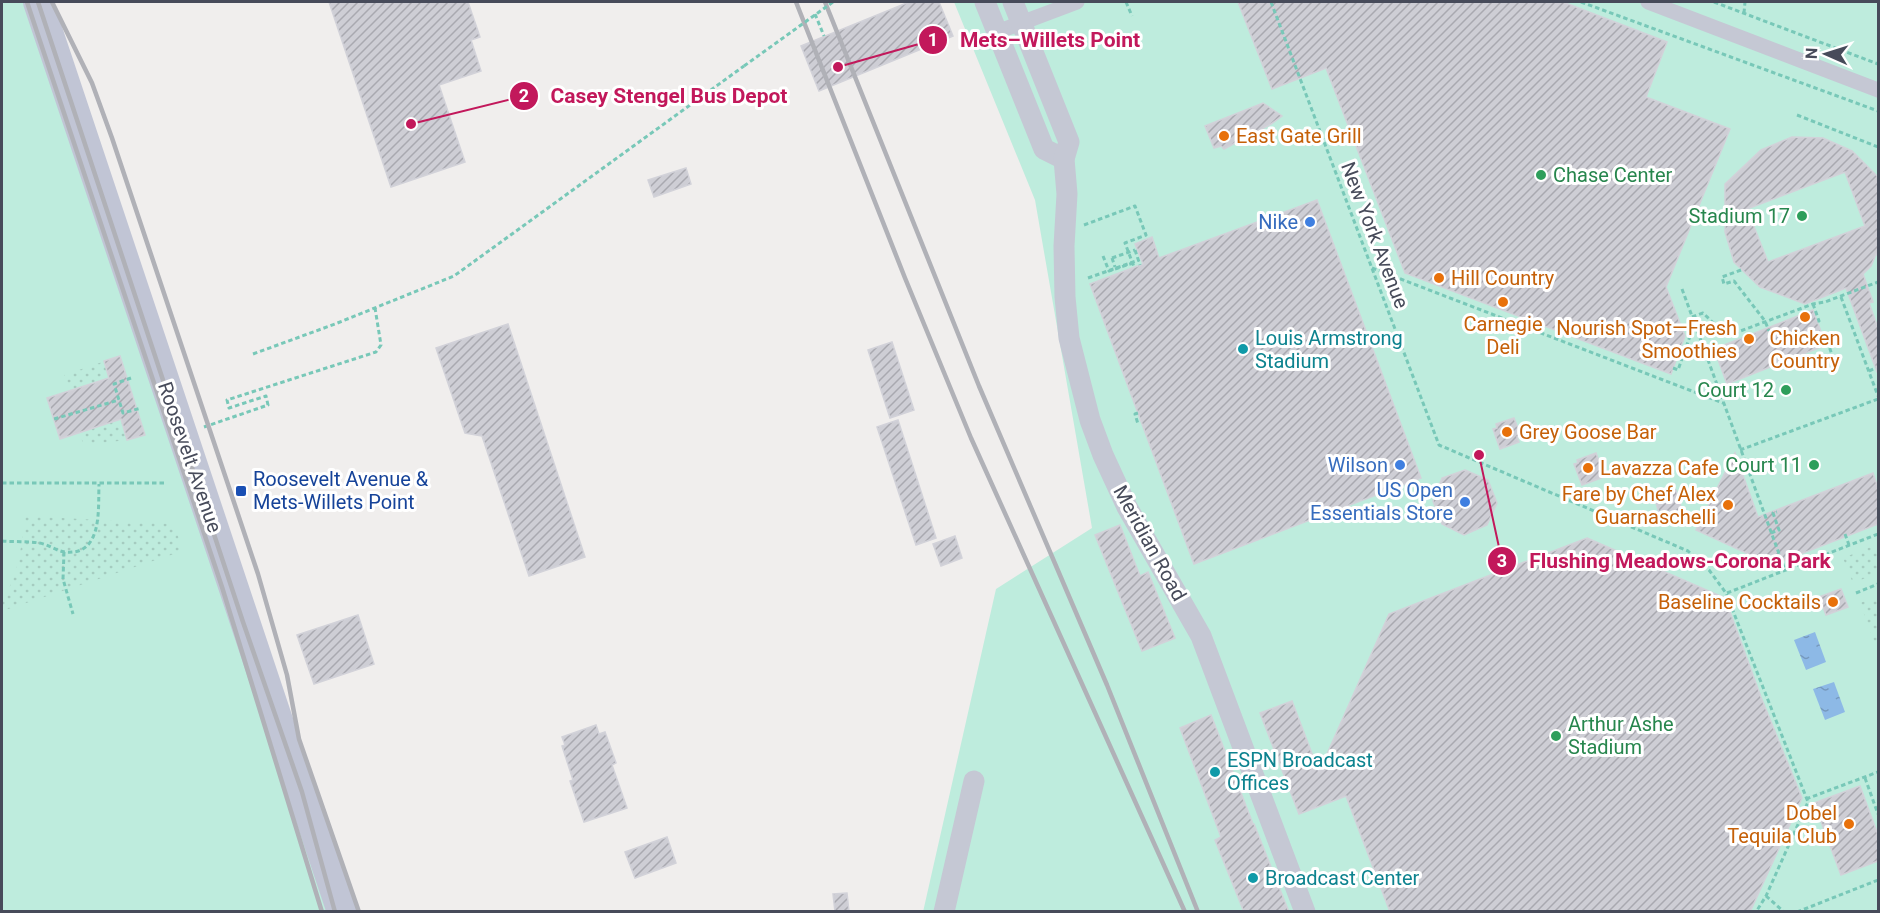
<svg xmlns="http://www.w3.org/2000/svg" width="1880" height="913" viewBox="0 0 1880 913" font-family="Roboto,sans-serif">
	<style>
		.park { fill: #beecdd }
		.garden { fill: url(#garden-dots) }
		.water { fill: url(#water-ripples) }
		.building { fill: url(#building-hatch); stroke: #d2d2d9; stroke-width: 1.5; fill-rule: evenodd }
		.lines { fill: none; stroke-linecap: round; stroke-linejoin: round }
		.path { stroke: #78c8b8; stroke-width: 3; stroke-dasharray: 4.5 3; stroke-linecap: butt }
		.pedestrian { stroke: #c5c8d4; stroke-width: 15 }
		.minor { stroke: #c5c8d4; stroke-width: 21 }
		.secondary { stroke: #c1c5d5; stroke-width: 30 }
		.rail { stroke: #b0b1b7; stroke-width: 4.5 }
		.path-bridge { stroke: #78c8b8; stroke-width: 3; stroke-dasharray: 4.5 3; stroke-linecap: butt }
		.food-dot { fill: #e8710a; stroke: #fff; stroke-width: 2 }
		.leisure-dot { fill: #2e9e5b; stroke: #fff; stroke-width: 2 }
		.shop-dot { fill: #3f7fe0; stroke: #fff; stroke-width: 2 }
		.culture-dot { fill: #0f9aa8; stroke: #fff; stroke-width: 2 }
		.transit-dot { fill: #1a4fb4; stroke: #fff; stroke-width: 2 }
		.labels { text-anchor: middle; stroke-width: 6; stroke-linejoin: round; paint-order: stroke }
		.food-label { font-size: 20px; fill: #c56008; stroke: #fff; text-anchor: start }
		.leisure-label { font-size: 20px; fill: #27864d; stroke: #fff; text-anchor: end }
		.shop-label { font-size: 20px; fill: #366cbe; stroke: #fff; text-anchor: end }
		.street-label { font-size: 20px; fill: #474b5a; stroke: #fff }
		.culture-label { font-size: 20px; fill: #0d838f; stroke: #fff; text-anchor: start }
		.transit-label { font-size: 20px; fill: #164399; stroke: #fff; text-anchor: start }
		.leader { fill: none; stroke: #c2185b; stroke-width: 2 }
		.callout-dot { fill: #c2185b; stroke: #fff; stroke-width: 2 }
		.mark-label { font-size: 18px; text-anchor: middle; font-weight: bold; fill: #fff }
		.callout-label { font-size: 21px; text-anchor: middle; font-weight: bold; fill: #c2185b; stroke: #fff; stroke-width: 6; stroke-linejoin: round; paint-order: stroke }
	</style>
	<defs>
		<pattern id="garden-dots" width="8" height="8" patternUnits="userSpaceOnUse" patternTransform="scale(1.5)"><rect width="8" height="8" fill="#beecdd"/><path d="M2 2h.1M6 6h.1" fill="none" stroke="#a5ccc0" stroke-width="1.8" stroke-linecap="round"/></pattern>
		<pattern id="water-ripples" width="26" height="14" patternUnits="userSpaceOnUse" patternTransform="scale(1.5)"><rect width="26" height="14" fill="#8db9e6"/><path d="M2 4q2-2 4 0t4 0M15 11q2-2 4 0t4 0" fill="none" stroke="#7598bd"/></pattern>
		<pattern id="building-hatch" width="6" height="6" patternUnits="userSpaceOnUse" patternTransform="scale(1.5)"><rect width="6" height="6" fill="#ceced5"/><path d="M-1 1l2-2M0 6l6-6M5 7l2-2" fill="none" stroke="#a9a9b0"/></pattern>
	</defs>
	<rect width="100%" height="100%" fill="#f0eeed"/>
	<!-- park -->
	<g class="park">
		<path d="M2,2H38L342,911L2,912Z"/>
		<path d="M954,2H1878V911L923,912L996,589L1092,528L1035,200Z"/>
	</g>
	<!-- garden -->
	<g class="garden">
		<path d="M120,356L145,435L127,440L83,445L80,432L60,439L47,398L68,391L64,375Z"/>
		<path d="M25,516L174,524L183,551L2,611C1,599 9,590 13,579C20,559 23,537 25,516Z"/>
		<path d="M1878,544V573L1853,583L1843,558Z"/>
		<path d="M1878,596V652L1860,603Z"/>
	</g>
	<!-- water -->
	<g class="water">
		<path d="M1815,632L1826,662L1806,670L1794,640Z"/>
		<path d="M1834,682L1845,712L1825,720L1813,689Z"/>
	</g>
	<!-- building -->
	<g class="building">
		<path d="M329,2H468L480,37L471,40L481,71L439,85L465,162L391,187Z"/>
		<path d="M909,2H939L953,36L819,91L801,46Z"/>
		<path d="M1238,2H1563L1667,42L1646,97L1730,129L1666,287L1685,336L1671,374L1405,273L1326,68L1272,89Z"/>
		<path d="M1263,103L1282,116L1271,124L1224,149L1221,146L1214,148L1205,126Z"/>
		<path d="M1792,137L1823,138L1852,151L1878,177V256L1876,254L1871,266L1863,274L1873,302L1869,303L1878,328V372H1877L1846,288L1805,304L1760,287L1734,262L1725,232V184L1761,150ZM1845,172L1865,226L1768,262L1747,209Z"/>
		<path d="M686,168L691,184L654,197L648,180Z"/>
		<path d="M1317,200L1421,478L1194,564L1090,284L1143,264L1135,244L1152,237L1159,258Z"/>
		<path d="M1813,310L1826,345L1727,384L1714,349Z"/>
		<path d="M508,324L585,557L529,576L482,436L465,433L436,348Z"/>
		<path d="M892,342L914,410L890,418L868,350Z"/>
		<path d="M120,356L145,435L127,440L121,419L60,439L47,398L109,378L104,361Z"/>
		<path d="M1514,418L1521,436L1517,437L1519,442L1500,449L1493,429L1497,428L1496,424Z"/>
		<path d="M898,420L936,538L916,545L877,427Z"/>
		<path d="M1596,453L1603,472L1599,473L1601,478L1582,485L1574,464L1578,463L1577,460Z"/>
		<path d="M1735,453L1758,517L1873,473L1878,488V524L1772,565L1696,530Z"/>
		<path d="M1465,470L1488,480L1497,503L1487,525L1464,535L1442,524L1433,501L1442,478Z"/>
		<path d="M1676,490L1683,515L1662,522L1654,497Z"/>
		<path d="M1120,525L1140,576L1148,572L1175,638L1142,651L1095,535Z"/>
		<path d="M955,536L962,558L941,566L933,544Z"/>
		<path d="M1587,538L1725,598L1761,697L1802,798L1750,912H1390L1346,796L1299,814L1260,713L1292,701L1319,772L1389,614Z"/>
		<path d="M1841,589L1848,607L1826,615L1819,597Z"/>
		<path d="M358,615L374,664L314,684L297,635Z"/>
		<path d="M1211,715L1253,824H1254L1289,912H1244L1215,840L1221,837L1180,728Z"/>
		<path d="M596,725L599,734L605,732L616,763L612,765L627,808L584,822L570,781L573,780L562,746L565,745L562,737Z"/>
		<path d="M1860,786L1878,835V861L1841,875L1814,803Z"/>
		<path d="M667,837L676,863L635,878L625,852Z"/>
		<path d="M847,893L849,912H835L833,894Z"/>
	</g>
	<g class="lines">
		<!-- path -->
		<g class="path">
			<path d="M1126,2L1132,16"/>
			<path d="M1271,2L1439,445L1688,551L1709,570L1726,593L1808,802L1766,896L1756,912"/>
			<path d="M1581,2L1878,111"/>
			<path d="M1714,2L1878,64"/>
			<path d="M1744,13L1745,2"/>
			<path d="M815,14L824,36"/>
			<path d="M1797,115L1878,147"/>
			<path d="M1084,225L1135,206L1146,235L1125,243L1134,267"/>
			<path d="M1135,250L1140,265"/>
			<path d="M1103,256L1109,271L1133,263"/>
			<path d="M1112,258L1115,267"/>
			<path d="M1372,268L1723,403"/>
			<path d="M1741,270L1722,277L1724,284L1734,281L1765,321L1769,331"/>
			<path d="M1682,289L1785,570"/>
			<path d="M1841,297L1878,396"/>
			<path d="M1813,304L1819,321H1817"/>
			<path d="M1692,317L1703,313L1727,336L1813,304L1825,302L1878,282"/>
			<path d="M1826,344L1828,343L1832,355"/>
			<path d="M253,354L335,324L454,276L744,66"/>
			<path d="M1673,368L1678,370L1694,325"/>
			<path d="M1869,371L1876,368"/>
			<path d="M131,378L114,384L123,413L141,408"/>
			<path d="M1138,413L1135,414L1138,424"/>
			<path d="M54,419L119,400"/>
			<path d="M204,427L268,405L266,396L229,408L227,400L376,352L381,345L375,308"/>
			<path d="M1740,450L1878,399"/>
			<path d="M2,483H166"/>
			<path d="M1771,533L1779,530L1773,513L1777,512"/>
			<path d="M1845,534L1849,545"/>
			<path d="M2,541C14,542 27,541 39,543C48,544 56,551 65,552C103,556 98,509 99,484"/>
			<path d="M64,552L63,579L73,614"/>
			<path d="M1727,593L1878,534"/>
			<path d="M1856,593L1878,584"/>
			<path d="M1865,778L1878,814"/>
			<path d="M1806,799L1878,772"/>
			<path d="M1766,896L1784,912"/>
			<path d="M1797,912L1878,880"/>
		</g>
		<!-- pedestrian -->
		<g class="pedestrian">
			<path d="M1648,2L1878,90"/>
			<path d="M997,32L1077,2"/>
		</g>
		<!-- minor -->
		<g class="minor">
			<path d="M985,2L1044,149L1064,159"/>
			<path d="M1013,2L1069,142L1064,159L1067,194L1064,246L1065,297L1069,338L1090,420L1103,455L1127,507L1201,636L1305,912"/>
			<path d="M944,912L974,781"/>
		</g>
		<!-- secondary -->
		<path class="secondary" d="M38,2L342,912"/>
		<!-- rail -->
		<g class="rail">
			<path d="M27,2L222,587L322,912"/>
			<path d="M38,2L243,622L302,792L335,912"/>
			<path d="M52,2L92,83L112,138L258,574L287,675L299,739L359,912"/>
			<path d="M796,2L905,278L971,438L1185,912"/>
			<path d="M825,2L979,386L1107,685L1198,912"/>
		</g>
		<!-- path-bridge -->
		<g class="path-bridge">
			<path d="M744,66L833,2"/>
			<path d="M1112,258L1135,250"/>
			<path d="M1088,278L1139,260"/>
		</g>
	</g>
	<!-- markers -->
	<g class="food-dot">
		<circle cx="1224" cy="136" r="6"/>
		<circle cx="1439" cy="278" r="6"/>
		<circle cx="1503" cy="302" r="6"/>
		<circle cx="1805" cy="317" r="6"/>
		<circle cx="1749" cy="339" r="6"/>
		<circle cx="1507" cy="432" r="6"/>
		<circle cx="1588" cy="468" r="6"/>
		<circle cx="1728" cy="505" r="6"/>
		<circle cx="1833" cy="602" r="6"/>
		<circle cx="1849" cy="824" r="6"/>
	</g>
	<g class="leisure-dot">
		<circle cx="1541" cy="175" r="6"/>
		<circle cx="1802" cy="216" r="6"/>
		<circle cx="1786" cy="390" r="6"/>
		<circle cx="1814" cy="465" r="6"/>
		<circle cx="1556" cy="736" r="6"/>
	</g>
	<g class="shop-dot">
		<circle cx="1310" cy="222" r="6"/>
		<circle cx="1400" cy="465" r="6"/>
		<circle cx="1465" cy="502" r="6"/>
	</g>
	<g class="culture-dot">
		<circle cx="1243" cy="349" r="6"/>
		<circle cx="1215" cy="772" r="6"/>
		<circle cx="1253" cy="878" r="6"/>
	</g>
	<rect class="transit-dot" x="235" y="485" width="12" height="12" rx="3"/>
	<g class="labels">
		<!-- food labels -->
		<g class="food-label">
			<text x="1236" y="143">East Gate Grill</text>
			<text x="1451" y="285">Hill Country</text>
			<text x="1503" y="331" text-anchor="middle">Carnegie<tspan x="1503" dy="23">Deli</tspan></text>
			<text x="1737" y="335" text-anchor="end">Nourish Spot—Fresh<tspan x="1737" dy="23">Smoothies</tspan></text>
			<text x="1805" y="345" text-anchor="middle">Chicken<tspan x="1805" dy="23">Country</tspan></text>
			<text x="1519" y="439">Grey Goose Bar</text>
			<text x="1600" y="475">Lavazza Cafe</text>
			<text x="1716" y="501" text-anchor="end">Fare by Chef Alex<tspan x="1716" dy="23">Guarnaschelli</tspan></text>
			<text x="1821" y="609" text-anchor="end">Baseline Cocktails</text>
			<text x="1837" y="820" text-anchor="end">Dobel<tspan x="1837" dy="23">Tequila Club</tspan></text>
		</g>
		<!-- leisure labels -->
		<g class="leisure-label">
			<text x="1553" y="182" text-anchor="start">Chase Center</text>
			<text x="1790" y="223">Stadium 17</text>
			<text x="1774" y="397">Court 12</text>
			<text x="1802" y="472">Court 11</text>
			<text x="1568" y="731" text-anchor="start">Arthur Ashe<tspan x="1568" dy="23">Stadium</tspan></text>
		</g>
		<!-- shop labels -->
		<g class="shop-label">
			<text x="1298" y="229">Nike</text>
			<text x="1388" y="472">Wilson</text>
			<text x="1453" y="497">US Open<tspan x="1453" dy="23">Essentials Store</tspan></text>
		</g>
		<!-- street labels -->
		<g class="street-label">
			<text transform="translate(1375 235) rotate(69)" y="7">New York Avenue</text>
			<text transform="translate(190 457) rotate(71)" y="7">Roosevelt Avenue</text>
			<text transform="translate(1150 543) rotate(61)" y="7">Meridian Road</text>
		</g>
		<!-- culture labels -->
		<g class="culture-label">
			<text x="1255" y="345">Louis Armstrong<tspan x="1255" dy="23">Stadium</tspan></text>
			<text x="1227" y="767">ESPN Broadcast<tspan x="1227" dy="23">Offices</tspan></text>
			<text x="1265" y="885">Broadcast Center</text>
		</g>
		<!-- transit labels -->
		<g class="transit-label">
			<text x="253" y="486">Roosevelt Avenue &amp;<tspan x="253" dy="23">Mets-Willets Point</tspan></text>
		</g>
	</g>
	<!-- callouts -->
	<path class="leader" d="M838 67L933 40M411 124L524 96M1479 455L1502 561"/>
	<g class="callout-dot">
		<circle cx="838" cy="67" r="6"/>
		<circle cx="411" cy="124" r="6"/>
		<circle cx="1479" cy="455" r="6"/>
		<circle cx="933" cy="40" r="15"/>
		<circle cx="524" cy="96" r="15"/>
		<circle cx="1502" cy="561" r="15"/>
	</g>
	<g class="mark-label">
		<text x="933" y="46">1</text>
		<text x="524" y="102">2</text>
		<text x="1502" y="567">3</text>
	</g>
	<g class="callout-label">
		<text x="1050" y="47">Mets–Willets Point</text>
		<text x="669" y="103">Casey Stengel Bus Depot</text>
		<text x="1680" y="568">Flushing Meadows-Corona Park</text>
	</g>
	<!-- border -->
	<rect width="1880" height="913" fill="none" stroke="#474b5a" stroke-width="6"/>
	<!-- north arrow -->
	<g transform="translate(1826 54) rotate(273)" stroke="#ffffff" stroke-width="4.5" paint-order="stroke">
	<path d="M0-4.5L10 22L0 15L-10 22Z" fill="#474b5a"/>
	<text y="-9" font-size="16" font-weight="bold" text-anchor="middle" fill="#474b5a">N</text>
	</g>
</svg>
